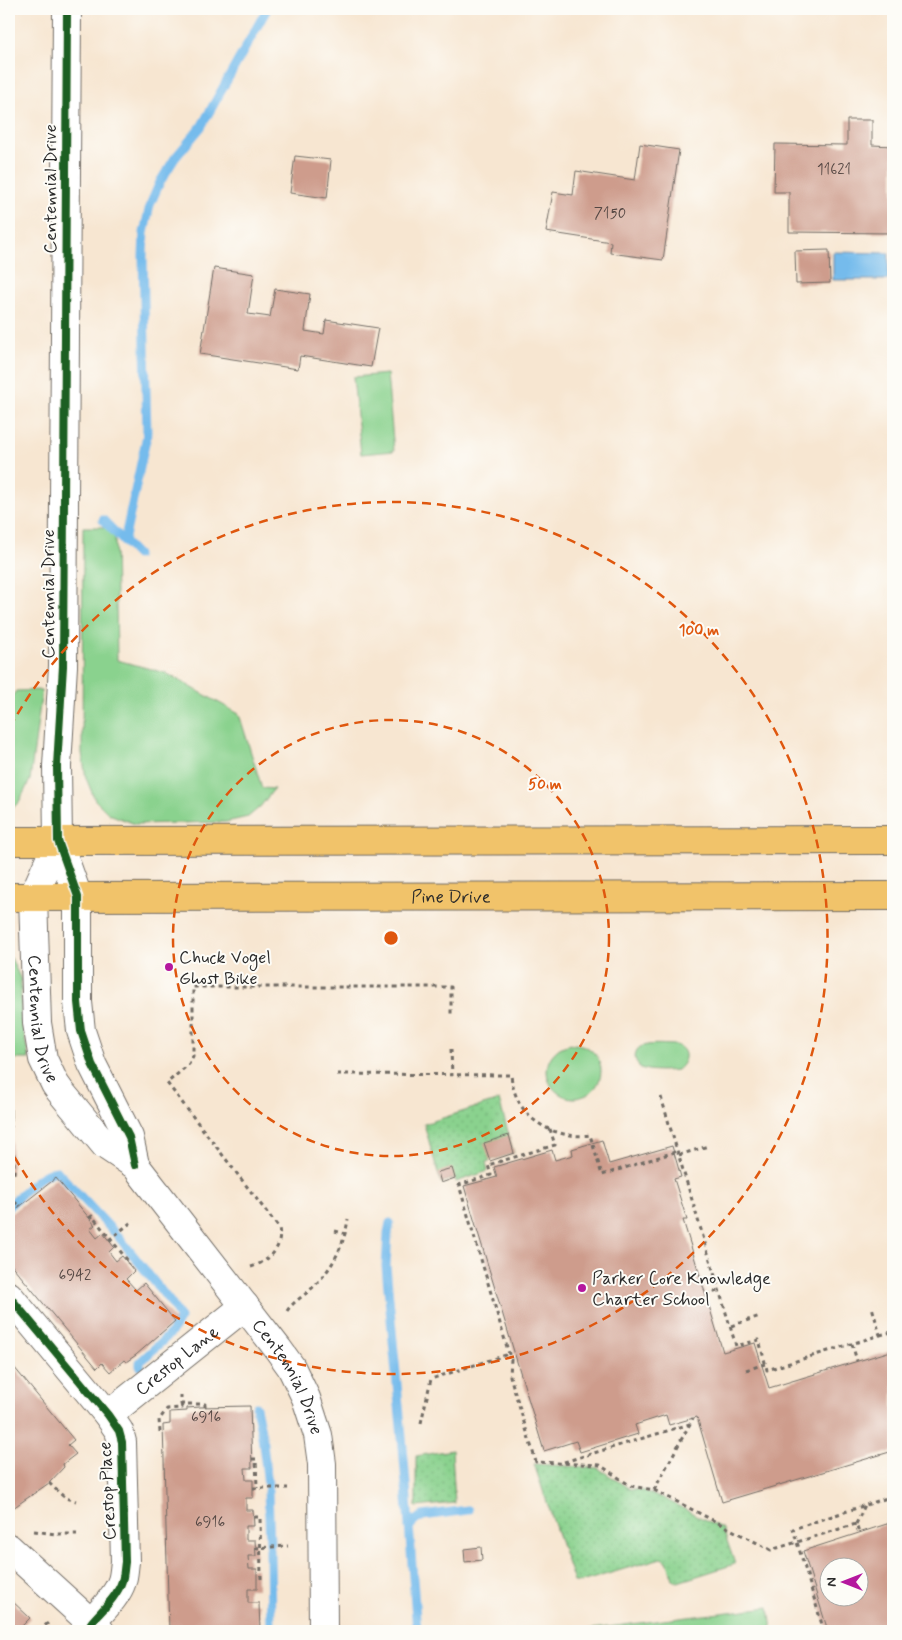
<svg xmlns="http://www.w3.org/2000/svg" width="902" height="1640" viewBox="0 0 902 1640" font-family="Mynerve,sans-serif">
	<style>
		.grass { fill: #8ad28e; stroke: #5a7e5c }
		.park { fill: url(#park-dots); stroke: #5a7e5c }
		.water { fill: #75bbec; stroke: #50738c }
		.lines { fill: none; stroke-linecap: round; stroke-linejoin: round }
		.stream { stroke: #75bbec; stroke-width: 9 }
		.building { fill: #ce9c8c; fill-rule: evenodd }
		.minor-casing { stroke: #726c65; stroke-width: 30 }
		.major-casing { stroke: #726c65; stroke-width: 30 }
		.path { stroke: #726c65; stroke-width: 3; stroke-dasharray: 4 4; stroke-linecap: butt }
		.minor { stroke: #fff; stroke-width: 28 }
		.major { stroke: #f1c36a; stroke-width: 28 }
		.cycleway-casing { stroke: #fdfcf7; stroke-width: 11 }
		.cycleway { stroke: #1b5e20; stroke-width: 8 }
		.ring { fill: none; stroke: #df570e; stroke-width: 2.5; stroke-dasharray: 9 6 }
		.poi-dot { fill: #b5179e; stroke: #fdfcf7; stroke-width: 2 }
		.labels { text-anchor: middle; stroke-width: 4; stroke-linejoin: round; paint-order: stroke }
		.number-label { font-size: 15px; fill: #544743 }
		.street-label { font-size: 18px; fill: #2b2b2b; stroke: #fdfcf7 }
		.poi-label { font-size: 18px; fill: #2b2b2b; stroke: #fdfcf7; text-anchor: start }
		.centre { fill: #df570e; stroke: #fdfcf7; stroke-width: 2.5 }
		.ring-label { font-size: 15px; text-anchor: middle; font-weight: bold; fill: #df570e; stroke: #fdfcf7; stroke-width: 4; stroke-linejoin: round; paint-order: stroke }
	</style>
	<defs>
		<pattern id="park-dots" width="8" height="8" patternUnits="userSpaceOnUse" patternTransform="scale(1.25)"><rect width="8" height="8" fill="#8ad28e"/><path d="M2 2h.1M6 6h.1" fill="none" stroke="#77b47b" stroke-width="1.8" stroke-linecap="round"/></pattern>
	</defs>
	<rect width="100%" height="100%" fill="#fdfcf7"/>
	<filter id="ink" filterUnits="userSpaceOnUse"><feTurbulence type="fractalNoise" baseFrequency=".02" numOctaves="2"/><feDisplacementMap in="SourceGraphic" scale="10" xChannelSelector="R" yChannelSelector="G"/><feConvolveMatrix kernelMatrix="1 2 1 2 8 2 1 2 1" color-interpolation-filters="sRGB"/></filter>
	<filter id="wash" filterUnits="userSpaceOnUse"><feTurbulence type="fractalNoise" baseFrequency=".0096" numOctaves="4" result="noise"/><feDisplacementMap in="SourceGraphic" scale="20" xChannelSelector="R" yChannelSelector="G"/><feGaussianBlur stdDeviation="1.12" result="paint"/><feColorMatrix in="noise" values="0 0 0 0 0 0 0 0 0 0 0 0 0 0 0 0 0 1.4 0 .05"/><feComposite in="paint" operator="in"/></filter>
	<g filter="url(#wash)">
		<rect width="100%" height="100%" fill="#f7e6d1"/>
		<!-- grass -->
		<g class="grass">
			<path d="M387,374L394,451L361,454L353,377Z"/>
			<path d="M83,527H105L115,537L117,660L166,673L239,714L262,788L274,789L260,807L248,817L226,822L135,824L109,814L95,800L86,778L82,753Z"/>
			<path d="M42,690L30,780L19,802L9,812V701L16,691Z"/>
			<path d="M11,958L21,980V1019L29,1059H9V959Z"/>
			<circle cx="574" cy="1071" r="27"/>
			<path d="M676,1045C689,1050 687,1062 677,1070C670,1071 648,1072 641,1068C633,1063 633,1048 643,1046C653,1043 666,1045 676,1045Z"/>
			<path d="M769,1607L772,1631H575Z"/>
		</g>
		<!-- park -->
		<g class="park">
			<path d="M499,1100L514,1153L486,1162L488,1171L456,1182L455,1178L441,1183L424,1124Z"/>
			<path d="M452,1450L455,1503L416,1507V1456Z"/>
			<path d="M534,1464L598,1468L630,1489L642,1490L663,1498L723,1529L735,1564L678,1582L673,1579L667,1561L661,1558L581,1582H574Z"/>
		</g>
		<!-- water -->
		<path class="water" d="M833,252L889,253L888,280H833Z"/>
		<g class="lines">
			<!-- stream -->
			<g class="stream">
				<path d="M103,520L137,555"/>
				<path d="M124,542L147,435L143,256L144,233L150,205L160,182L175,158L201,127L267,9"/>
				<path d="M9,1206C22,1194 39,1173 57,1171L114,1232"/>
				<path d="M390,1223L388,1233L386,1266L404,1459L417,1631"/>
				<path d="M118,1236L171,1303L180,1318L171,1333L140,1362V1366"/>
				<path d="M256,1407L262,1436L268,1485"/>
				<path d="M268,1491L270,1544"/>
				<path d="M409,1527L416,1520L423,1516L468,1510"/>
				<path d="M270,1550L271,1631"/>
			</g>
		</g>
		<g id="blocks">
			<!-- building -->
			<g class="building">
				<path d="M847,120H872V145L893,146V233L789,232V192H774L775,144L847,145Z"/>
				<path d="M640,144L679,150L663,260L610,253L611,242L546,232L553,192L573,195L576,171L635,180Z"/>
				<path d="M295,156L331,160L327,198L290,193Z"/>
				<path d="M829,250L830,283L796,284L795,251Z"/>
				<path d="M214,268L254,274L248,314L270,317L275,289L310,294L305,331L324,334L326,320L378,328L371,367L300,356L298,369L200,354Z"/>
				<path d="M9,1109H11L12,1174H9Z"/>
				<path d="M509,1135L514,1153L490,1161L484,1143Z"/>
				<path d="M602,1140L609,1164L672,1146L681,1177L674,1179L687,1220H683L723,1352L755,1343L769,1388L891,1351L893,1357V1451L722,1502L697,1417L669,1425L666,1415L635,1425L638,1434L580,1452L576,1441L544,1451L464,1186L497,1177L494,1167L552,1150L555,1160L573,1155L572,1149Z"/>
				<path d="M452,1168L455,1178L441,1183L438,1172Z"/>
				<path d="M56,1178L95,1225L90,1229L97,1238L103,1233L114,1247L109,1252L116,1261L122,1256L134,1271L126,1279L136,1290L144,1283L175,1321L136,1355L126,1362L124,1360L110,1372L102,1363L97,1368L9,1262V1215Z"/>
				<path d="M9,1361L74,1440L68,1445L76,1454L63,1464L64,1467L49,1483L13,1508L9,1502Z"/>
				<path d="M250,1406L252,1468H245L246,1480H253V1498H246V1510H253L254,1526H246V1540H255L256,1556H248L249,1569H257V1589H248V1603H259L260,1631H169L163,1425L170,1424V1412L187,1411V1408L200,1407Z"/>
				<path d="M893,1522V1631H828L803,1551ZM830,1568H860V1598H830Z"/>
				<path d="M481,1547L482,1560L465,1562L464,1549Z"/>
				<path d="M9,1598L30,1618L17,1631H9Z"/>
			</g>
		</g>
	</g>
	<g filter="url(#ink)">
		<use href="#blocks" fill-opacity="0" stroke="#726c65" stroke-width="1"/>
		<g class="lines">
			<!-- minor casing -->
			<g class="minor-casing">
				<g id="minor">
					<path d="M67,9L63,666L57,766L58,841L78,897V1002L81,1031L92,1064L129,1137L135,1165"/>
					<path id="s1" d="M58,841L33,897L37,1023L43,1059L55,1084L60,1091L105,1145L135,1165L278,1349L291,1367L306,1398L318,1435L322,1464L323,1631"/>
					<path d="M9,1296L108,1415L119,1431L122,1442L125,1562C124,1568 124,1575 122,1581C117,1597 101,1611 91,1623"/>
					<path id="s2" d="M108,1415L245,1306"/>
					<path d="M9,1548L100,1631"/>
				</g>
			</g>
			<!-- major casing -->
			<g class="major-casing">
				<g id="major">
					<path d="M9,841L893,840"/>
					<path id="s3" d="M9,897L893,896"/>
				</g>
			</g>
			<!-- path -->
			<g class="path">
				<path d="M451,1049L452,1076"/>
				<path d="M337,1074L511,1075C512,1084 514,1093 519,1102C532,1127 564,1139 590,1135L602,1175L678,1151"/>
				<path d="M661,1097L736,1346L759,1340L767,1370L880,1335L872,1307"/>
				<path d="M550,1129L555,1145L488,1165L491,1175L459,1185L509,1354L511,1359L510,1376L536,1462L600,1465L631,1486L654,1490L771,1550L856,1524L859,1533"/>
				<path d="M679,1155L708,1146"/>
				<path d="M9,1194L11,1192V1176H14V1152H12"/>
				<path d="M9,1211L17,1202L20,1206"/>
				<path d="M89,1218L92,1216L129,1262L128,1264"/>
				<path d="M335,1231L346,1234"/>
				<path d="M109,1240L134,1220"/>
				<path d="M251,1267C269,1261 283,1249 279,1228L167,1083L189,1064L193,1056V987H451V1015"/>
				<path d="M706,1295L720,1290"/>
				<path d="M287,1311C292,1303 302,1297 310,1290C331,1271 344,1247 348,1219"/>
				<path d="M731,1326L760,1316"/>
				<path d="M880,1335L892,1332L893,1337"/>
				<path d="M852,1344L857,1361"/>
				<path d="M746,1370L765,1364"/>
				<path d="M181,1395V1404H205V1407"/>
				<path d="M421,1423L431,1379L509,1354"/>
				<path d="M160,1432L159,1420L167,1409L182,1408L181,1404"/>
				<path d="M252,1459H256L257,1488"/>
				<path d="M564,1462L690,1424"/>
				<path d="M49,1483L65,1498L76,1501"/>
				<path d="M253,1488H288"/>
				<path d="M654,1490L693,1418"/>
				<path d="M254,1517H260L261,1579H257"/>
				<path d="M856,1524L865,1505"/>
				<path d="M34,1531L55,1534H77"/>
				<path d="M255,1548L288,1546"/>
				<path d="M39,1631L48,1623"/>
				<path d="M824,1631L793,1529L893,1496"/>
			</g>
			<!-- minor -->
			<use href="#minor" class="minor"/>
			<!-- major -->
			<use href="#major" class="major"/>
			<!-- cycleway casing -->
			<g class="cycleway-casing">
				<g id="cycleway">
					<path d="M67,9L63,666L57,766L58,841L78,897V1002L81,1031L92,1064L129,1137L135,1165"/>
					<path d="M9,1296L108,1415L119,1431L122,1442L125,1562C124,1568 124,1575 122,1581C117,1597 101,1611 91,1623"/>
				</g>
			</g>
			<!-- cycleway -->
			<use href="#cycleway" class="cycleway"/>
		</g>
	</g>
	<!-- distance rings -->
	<g class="ring">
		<circle cx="391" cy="938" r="218"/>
		<path d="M10 727A436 436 0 1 1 10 1149"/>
	</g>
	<!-- markers -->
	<g class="poi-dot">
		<circle cx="169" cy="967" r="5"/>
		<circle cx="582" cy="1288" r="5"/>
	</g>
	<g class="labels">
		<!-- number labels -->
		<g class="number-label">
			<text x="834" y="174">11621</text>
			<text x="610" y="218">7150</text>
			<text x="75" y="1280">6942</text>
			<text x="206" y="1422">6916</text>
			<text x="210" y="1527">6916</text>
		</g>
		<!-- street labels -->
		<g class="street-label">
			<text transform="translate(50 189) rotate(-90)" y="6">Centennial Drive</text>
			<text transform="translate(48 594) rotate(-90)" y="6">Centennial Drive</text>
			<text dy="6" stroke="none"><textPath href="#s3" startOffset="442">Pine Drive</textPath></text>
			<text dy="6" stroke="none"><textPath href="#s1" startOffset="184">Centennial Drive</textPath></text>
			<text dy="6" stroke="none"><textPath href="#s2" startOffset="88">Crestop Lane</textPath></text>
			<text dy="6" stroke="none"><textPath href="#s1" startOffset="629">Centennial Drive</textPath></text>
			<text transform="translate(107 1491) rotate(-93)" y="6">Crestop Place</text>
		</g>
		<!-- poi labels -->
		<g class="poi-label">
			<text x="179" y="963">Chuck Vogel<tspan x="179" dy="21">Ghost Bike</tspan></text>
			<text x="592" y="1284">Parker Core Knowledge<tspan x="592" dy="21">Charter School</tspan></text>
		</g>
	</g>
	<circle cx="391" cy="938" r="8" class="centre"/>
	<g class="ring-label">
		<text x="699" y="635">100 m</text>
		<text x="545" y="789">50 m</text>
	</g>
	<!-- margin -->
	<rect width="902" height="1640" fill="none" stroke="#fdfcf7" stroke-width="30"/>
	<!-- north arrow -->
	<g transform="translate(844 1582) rotate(270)"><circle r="24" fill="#fdfcf7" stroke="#a9a8a5"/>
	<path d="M0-4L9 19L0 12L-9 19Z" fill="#b5179e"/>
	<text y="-8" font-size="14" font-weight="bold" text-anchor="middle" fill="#2b2b2b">N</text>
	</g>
</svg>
